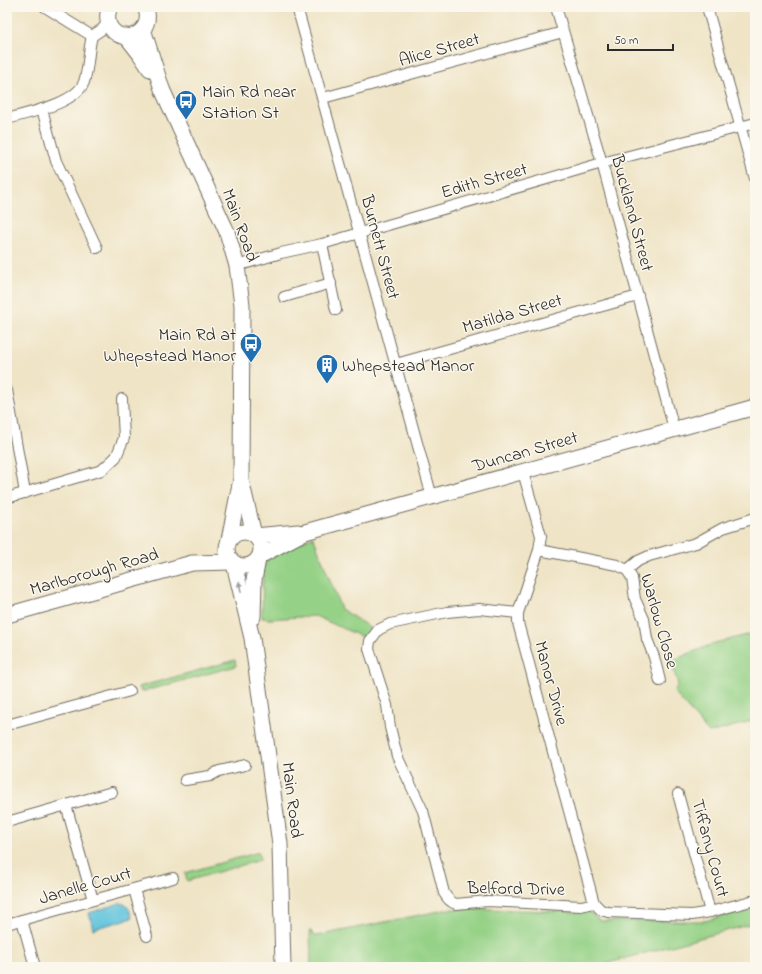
<svg xmlns="http://www.w3.org/2000/svg" width="762" height="974" viewBox="0 0 762 974" font-family="'Indie Flower',sans-serif">
	<style>
		.green { fill: #95d186; stroke: #607e58 }
		.water { fill: #5ec3dc; stroke: #447784 }
		.lines { fill: none; stroke-linecap: round; stroke-linejoin: round }
		.street-casing { stroke: #706c61; stroke-width: 12 }
		.secondary-casing { stroke: #706c61; stroke-width: 17 }
		.street { stroke: #fff; stroke-width: 10 }
		.secondary { stroke: #fff; stroke-width: 15 }
		.oneway { fill: #a0a0a0 }
		.labels { text-anchor: middle; stroke-width: 3; stroke-linejoin: round; paint-order: stroke }
		.street-label { font-size: 18px; fill: #2b2b2b; stroke: #fbf7ec }
		.poi-label { font-size: 18px; fill: #2b2b2b; stroke: #fbf7ec; text-anchor: start }
	</style>
	<rect width="100%" height="100%" fill="#fbf7ec"/>
	<filter id="ink" filterUnits="userSpaceOnUse"><feTurbulence type="fractalNoise" baseFrequency=".025" numOctaves="2"/><feDisplacementMap in="SourceGraphic" scale="8" xChannelSelector="R" yChannelSelector="G"/><feConvolveMatrix kernelMatrix="1 2 1 2 8 2 1 2 1" color-interpolation-filters="sRGB"/></filter>
	<filter id="wash" filterUnits="userSpaceOnUse"><feTurbulence type="fractalNoise" baseFrequency=".012" numOctaves="4" result="noise"/><feDisplacementMap in="SourceGraphic" scale="16" xChannelSelector="R" yChannelSelector="G"/><feGaussianBlur stdDeviation="0.9" result="paint"/><feColorMatrix in="noise" values="0 0 0 0 0 0 0 0 0 0 0 0 0 0 0 0 0 1.4 0 .05"/><feComposite in="paint" operator="in"/></filter>
	<g filter="url(#wash)">
		<rect width="100%" height="100%" fill="#efe4c6"/>
		<!-- green -->
		<g class="green">
			<path d="M313,536L341,609L372,629L367,639L315,616L269,619L262,618L263,568L266,560Z"/>
			<path d="M755,633V719L742,724L709,733L674,692L678,684L671,661L715,643Z"/>
			<path d="M235,660L236,666L141,692L139,687Z"/>
			<path d="M259,852L260,860L187,881L185,873Z"/>
			<path d="M755,907V923L594,967H311L310,930L316,936L449,909H489L574,912L590,911L592,915L601,921H705Z"/>
		</g>
		<!-- water -->
		<path class="water" d="M120,903C129,904 130,911 132,918L93,929L89,913Z"/>
	</g>
	<g filter="url(#ink)">
		<g class="lines">
			<!-- street casing -->
			<g class="street-casing">
				<g id="street">
					<path d="M45,7L92,36"/>
					<path d="M297,7L432,497"/>
					<path d="M556,7L602,163L674,429"/>
					<path d="M707,7L755,179"/>
					<path d="M323,98L563,32"/>
					<path d="M42,109L56,161L97,248"/>
					<path d="M7,119C27,113 76,104 84,82C89,67 88,51 92,36L101,30L108,23"/>
					<path d="M322,244L336,310"/>
					<path d="M237,266L281,253L322,244L602,163L755,123"/>
					<path d="M284,297L331,283"/>
					<path d="M396,364L638,296"/>
					<path d="M7,390L25,493"/>
					<path d="M523,472L541,536L539,550L518,613V623L594,903"/>
					<path d="M7,498L102,470L116,457L124,438L122,399"/>
					<path d="M539,550L617,565L627,570L638,561L649,556L696,543L723,528L755,518"/>
					<path d="M627,570L632,578L635,599L644,619L647,639L654,657L660,681"/>
					<path d="M518,613L479,609L447,612L390,624L378,630L370,641L369,649L387,705L390,727L397,756L423,811L444,893C448,899 450,902 456,904L488,901L581,906L594,903L601,910L608,912L692,915L710,912L755,900"/>
					<path d="M7,725L130,691"/>
					<path d="M185,780L210,776L219,771L245,765"/>
					<path d="M678,794L710,912"/>
					<path d="M66,805L93,900"/>
					<path d="M7,822L112,792"/>
					<path d="M134,889L147,936"/>
					<path d="M22,920L35,967"/>
					<path d="M7,924L173,878"/>
				</g>
			</g>
			<!-- secondary casing -->
			<g class="secondary-casing">
				<g id="secondary">
					<path d="M110,7C107,13 107,19 109,25C121,49 157,32 145,7"/>
					<path d="M143,29L162,89L227,232L237,266L242,305L241,479L229,540"/>
					<path d="M126,36L140,54L150,69"/>
					<path d="M242,484L254,535"/>
					<circle cx="244" cy="549" r="17"/>
					<path d="M255,536L298,532"/>
					<path d="M260,556L305,532L755,407"/>
					<path d="M234,564L252,638L280,844L283,967"/>
					<path d="M7,615L192,563L232,562"/>
					<path d="M253,617L254,580L258,559"/>
				</g>
			</g>
			<!-- street -->
			<use href="#street" class="street"/>
			<!-- secondary -->
			<use href="#secondary" class="secondary"/>
		</g>
		<!-- one-way arrows -->
		<defs><path id="oneway-solid" d="M-6-.8H1V-3.2L6.5 0L1 3.2V.8H-6Z"/></defs>
		<use class="oneway" href="#oneway-solid" transform="translate(240 587) rotate(-102)"/>
	</g>
	<!-- icons -->
	<defs>
		<g id="bus-pin" transform="scale(1.15)"><path d="M0 17L-7.5 6A9.5 9.5 0 1 1 7.5 6Z" fill="#1f6fb2" stroke="#fbf7ec"/><path d="M-5-6H5V4H4V6H2V4H-2V6H-4V4H-5ZM-3.5-4V0h7V-4ZM-3.5 1.2v1.5H-2V1.2ZM2 1.2v1.5H3.5V1.2Z" fill="#fff"/></g>
		<g id="building-pin" transform="scale(1.15)"><path d="M0 17L-7.5 6A9.5 9.5 0 1 1 7.5 6Z" fill="#1f6fb2" stroke="#fbf7ec"/><path d="M-4-6H4V6H1V3H-1V6H-4ZM-2.5-4.3h1.7v1.8h-1.7ZM.8-4.3h1.7v1.8H.8ZM-2.5-1h1.7V.8h-1.7ZM.8-1h1.7V.8H.8Z" fill="#fff"/></g>
	</defs>
	<g fill-rule="evenodd">
		<use href="#bus-pin" x="186" y="101"/>
		<use href="#bus-pin" x="251" y="344"/>
		<use href="#building-pin" x="327" y="365"/>
	</g>
	<g class="labels">
		<!-- street labels -->
		<g class="street-label">
			<text transform="translate(439 49) rotate(-16)" y="6">Alice Street</text>
			<text transform="translate(484 180) rotate(-16)" y="6">Edith Street</text>
			<text transform="translate(633 213) rotate(75)" y="6">Buckland Street</text>
			<text transform="translate(241 225) rotate(70)" y="6">Main Road</text>
			<text transform="translate(381 247) rotate(75)" y="6">Burnett Street</text>
			<text transform="translate(512 313) rotate(-16)" y="6">Matilda Street</text>
			<text transform="translate(525 451) rotate(-16)" y="6">Duncan Street</text>
			<text transform="translate(94 571) rotate(-16)" y="6">Marlborough Road</text>
			<text transform="translate(660 621) rotate(74)" y="6">Warlow Close</text>
			<text transform="translate(552 683) rotate(75)" y="6">Manor Drive</text>
			<text transform="translate(293 800) rotate(83)" y="6">Main Road</text>
			<text transform="translate(711 848) rotate(75)" y="6">Tiffany Court</text>
			<text transform="translate(85 885) rotate(-16)" y="6">Janelle Court</text>
			<text transform="translate(516 888) rotate(1)" y="6">Belford Drive</text>
		</g>
		<!-- poi labels -->
		<g class="poi-label">
			<text x="202" y="97">Main Rd near<tspan x="202" dy="21">Station St</tspan></text>
			<text x="236" y="340" text-anchor="end">Main Rd at<tspan x="236" dy="21">Whepstead Manor</tspan></text>
			<text x="342" y="371">Whepstead Manor</text>
		</g>
	</g>
	<!-- margin -->
	<rect width="762" height="974" fill="none" stroke="#fbf7ec" stroke-width="24"/>
	<!-- scale -->
	<path d="M608 44v6h65v-6" fill="none" stroke="#2b2b2b" stroke-width="2"/>
	<text x="614" y="44" font-size="12" fill="#2b2b2b" stroke="#fbf7ec" stroke-width="3" paint-order="stroke">50 m</text>
</svg>
